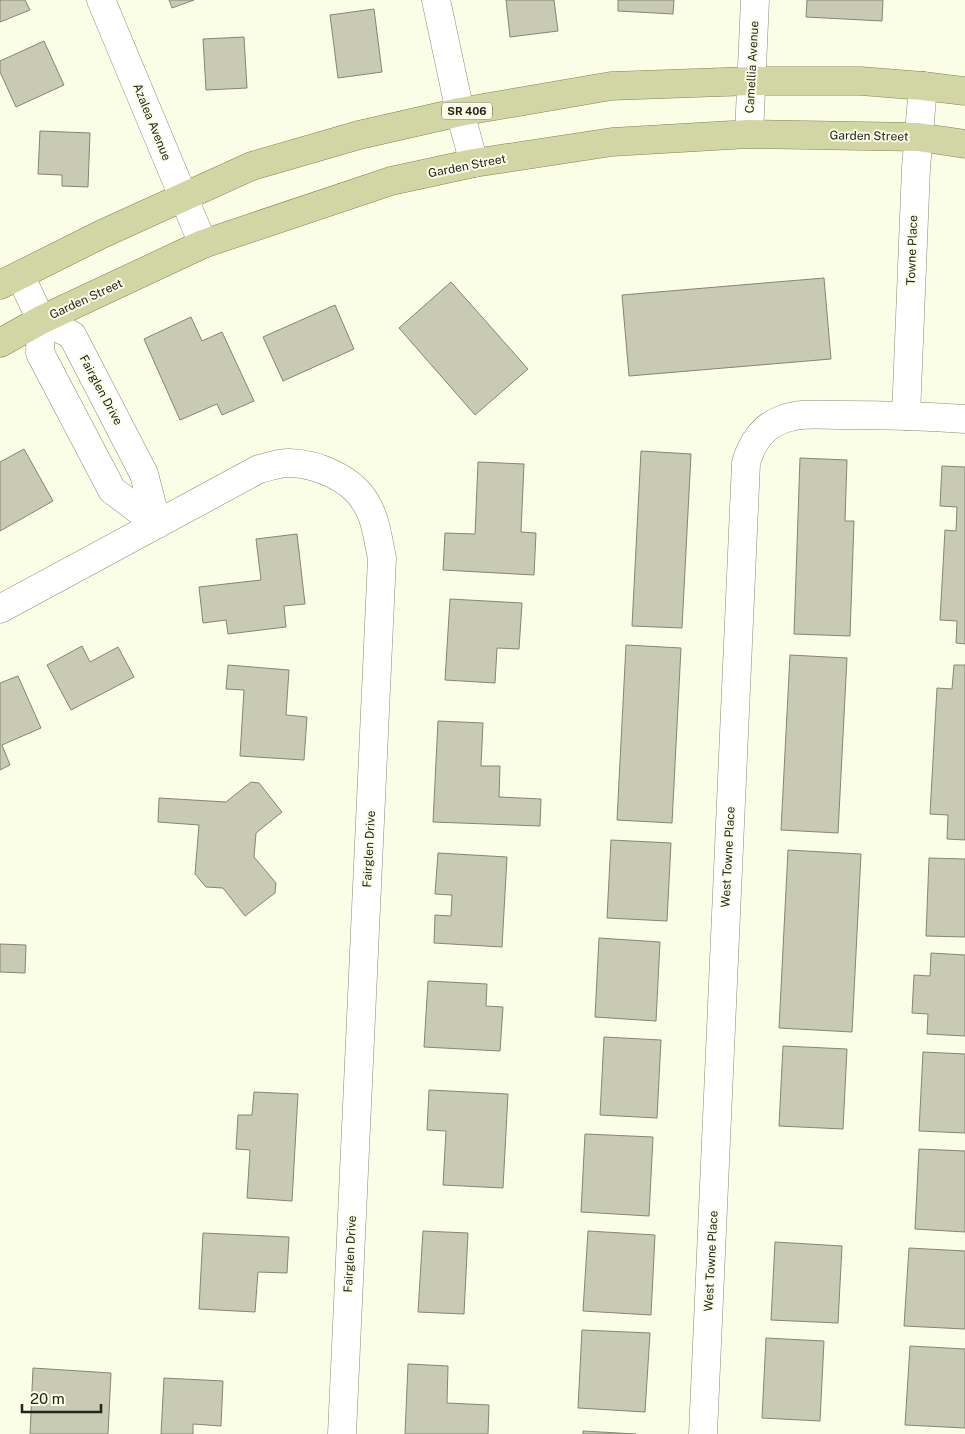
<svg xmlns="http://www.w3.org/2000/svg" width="965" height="1434" viewBox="0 0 965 1434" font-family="'Public Sans',sans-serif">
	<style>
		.building { fill: #c8cab4; stroke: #838671 }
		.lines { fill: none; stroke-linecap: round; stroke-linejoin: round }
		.minor-casing { stroke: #868974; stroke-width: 29 }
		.major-casing { stroke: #81864e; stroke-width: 29 }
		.minor { stroke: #fff; stroke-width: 28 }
		.major { stroke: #d2d6a5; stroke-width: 28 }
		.labels { text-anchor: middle; stroke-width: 4; stroke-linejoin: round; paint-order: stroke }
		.shield { fill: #fbfee7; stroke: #646559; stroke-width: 1 }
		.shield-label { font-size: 11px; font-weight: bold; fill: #23241c }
		.street-label { font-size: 12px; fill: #23241c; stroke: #fbfee7 }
	</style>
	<rect width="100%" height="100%" fill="#fbfee7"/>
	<!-- building -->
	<g class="building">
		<path d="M0,0H25L30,10L0,22Z"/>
		<path d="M169,0H194L172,8Z"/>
		<path d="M506,0H554L558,31L510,37Z"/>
		<path d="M618,0H674L673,14L618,11Z"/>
		<path d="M807,0H883L882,21L806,17Z"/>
		<path d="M374,9L382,72L338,78L330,15Z"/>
		<path d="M244,37L247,88L206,90L203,39Z"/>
		<path d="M44,41L64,85L16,107L0,72V61Z"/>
		<path d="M40,131L90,133L88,187L62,186V175L38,174Z"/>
		<path d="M824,278L831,359L629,376L622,295Z"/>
		<path d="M451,282L528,369L475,415L399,328Z"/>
		<path d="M335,305L354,349L283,381L263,337Z"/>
		<path d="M191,317L202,341L222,332L254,401L222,415L217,404L180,420L144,339Z"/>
		<path d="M24,449L53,501L0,531V462Z"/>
		<path d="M641,451L691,454L682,628L632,626Z"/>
		<path d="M800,458L847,460L845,521H854L850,636L794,634Z"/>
		<path d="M478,462L524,464L521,532L536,533L534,575L443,570L445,533L475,534Z"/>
		<path d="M942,466L965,467V644L956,643L957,621L940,620L945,530L956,531L957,507L940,506Z"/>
		<path d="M297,534L305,604L284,606L286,627L228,634L226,620L203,623L199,587L261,580L256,539Z"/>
		<path d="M450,599L522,603L519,649L497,648L495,683L445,680Z"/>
		<path d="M626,645L681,648L672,823L617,820Z"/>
		<path d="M82,646L90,662L118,647L134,677L71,710L47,665Z"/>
		<path d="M790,655L847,658L838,833L781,830Z"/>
		<path d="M228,665L289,670L286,715L307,717L304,760L240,756L244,690L226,689Z"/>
		<path d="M954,665H965V840L947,839L948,815L930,814L937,688L952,689Z"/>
		<path d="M18,676L41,728L2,745L10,765L0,770V683Z"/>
		<path d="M438,721L483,723L481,766H500L499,797L541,799L540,826L433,822Z"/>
		<path d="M251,782L259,783L282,812L256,833L254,857L276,883L275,893L245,916L223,888L206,887L195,874L199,825L158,822L159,798L226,802Z"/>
		<path d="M611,840L671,843L667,921L607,918Z"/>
		<path d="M788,850L861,854L852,1032L779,1028Z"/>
		<path d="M438,853L507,857L502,947L434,943L435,915L451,916L452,895L435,894Z"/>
		<path d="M929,858L965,859V937L926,936Z"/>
		<path d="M599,938L660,942L656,1021L595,1017Z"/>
		<path d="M0,944L26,945L25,973L0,972Z"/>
		<path d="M931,953L965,955V1036L927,1034L928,1014L912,1013L914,975L930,976Z"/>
		<path d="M428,981L487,984L486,1006L503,1007L500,1051L424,1047Z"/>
		<path d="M604,1037L661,1040L657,1118L600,1115Z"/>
		<path d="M783,1046L847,1049L843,1129L779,1126Z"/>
		<path d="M923,1052L965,1054V1133L919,1131Z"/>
		<path d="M429,1090L508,1094L503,1188L443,1185L446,1131L427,1130Z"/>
		<path d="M254,1092L298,1094L292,1201L247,1198L250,1150L236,1149L238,1115H252Z"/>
		<path d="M585,1134L653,1137L649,1216L581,1212Z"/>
		<path d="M919,1149L965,1151V1232L915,1229Z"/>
		<path d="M423,1231L468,1233L464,1314L418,1312Z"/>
		<path d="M588,1231L655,1235L651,1315L583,1311Z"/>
		<path d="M203,1233L289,1237L287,1273L258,1272L255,1312L199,1309Z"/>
		<path d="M775,1242L842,1246L838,1323L771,1320Z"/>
		<path d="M909,1248L965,1251V1329L904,1326Z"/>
		<path d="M582,1330L650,1333L645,1412L578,1408Z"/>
		<path d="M766,1338L824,1341L820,1421L762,1418Z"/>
		<path d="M910,1346L965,1349V1428L905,1425Z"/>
		<path d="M408,1364L448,1366L447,1403L489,1405L488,1434H405Z"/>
		<path d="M33,1368L111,1373L108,1434H30Z"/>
		<path d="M164,1378L223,1381L221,1426L193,1424V1434H161Z"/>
		<path d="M583,1431L636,1434H583Z"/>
	</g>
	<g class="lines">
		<!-- minor casing -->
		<g class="minor-casing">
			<g id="minor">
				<path d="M101,0L203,244"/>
				<path d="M436,0L460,112L474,163"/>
				<path d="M749,134L755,0"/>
				<path d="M20,275L41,320L72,335L144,474L157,524"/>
				<path d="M41,320L40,353L112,490L157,524"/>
				<path d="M906,416L916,168L923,86"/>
				<path d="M0,609L259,469C269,467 280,462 290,463C317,464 352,478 366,503C376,519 378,540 382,558L342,1434"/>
				<path d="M703,1434L746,463C751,445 762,427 781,420C800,412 822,415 842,415C883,415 924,416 965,419"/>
			</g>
		</g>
		<!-- major casing -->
		<g class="major-casing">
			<g id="major">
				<path d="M0,285L102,234L252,166L359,135L460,112L611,86L752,81H861L923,86L965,91"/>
				<path d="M0,343L41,320L203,244L391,181L474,163L612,142L749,134L918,137L965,144"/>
			</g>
		</g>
		<!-- minor -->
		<use href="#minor" class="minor"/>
		<!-- major -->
		<use href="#major" class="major"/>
	</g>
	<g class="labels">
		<!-- shield labels -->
		<rect class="shield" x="442" y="102.5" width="50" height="17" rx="4"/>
		<g class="shield-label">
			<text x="467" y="115">SR 406</text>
		</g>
		<!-- street labels -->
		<g class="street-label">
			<text transform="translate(752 67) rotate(-87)" y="4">Camellia Avenue</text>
			<text transform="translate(152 122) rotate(68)" y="4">Azalea Avenue</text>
			<text transform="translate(869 136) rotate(1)" y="4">Garden Street</text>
			<text transform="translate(467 166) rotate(-11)" y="4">Garden Street</text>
			<text transform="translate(912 250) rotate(-88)" y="4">Towne Place</text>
			<text transform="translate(86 299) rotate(-25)" y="4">Garden Street</text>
			<text transform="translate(101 390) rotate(62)" y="4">Fairglen Drive</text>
			<text transform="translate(369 849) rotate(-87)" y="4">Fairglen Drive</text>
			<text transform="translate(728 857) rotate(-87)" y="4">West Towne Place</text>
			<text transform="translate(350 1254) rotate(-87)" y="4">Fairglen Drive</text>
			<text transform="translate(711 1261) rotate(-87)" y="4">West Towne Place</text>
		</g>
	</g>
	<!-- scale -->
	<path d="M22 1404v8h79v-8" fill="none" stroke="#23241c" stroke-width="2.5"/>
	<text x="30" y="1404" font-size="15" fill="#23241c" stroke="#fbfee7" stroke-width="4" paint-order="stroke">20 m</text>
</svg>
